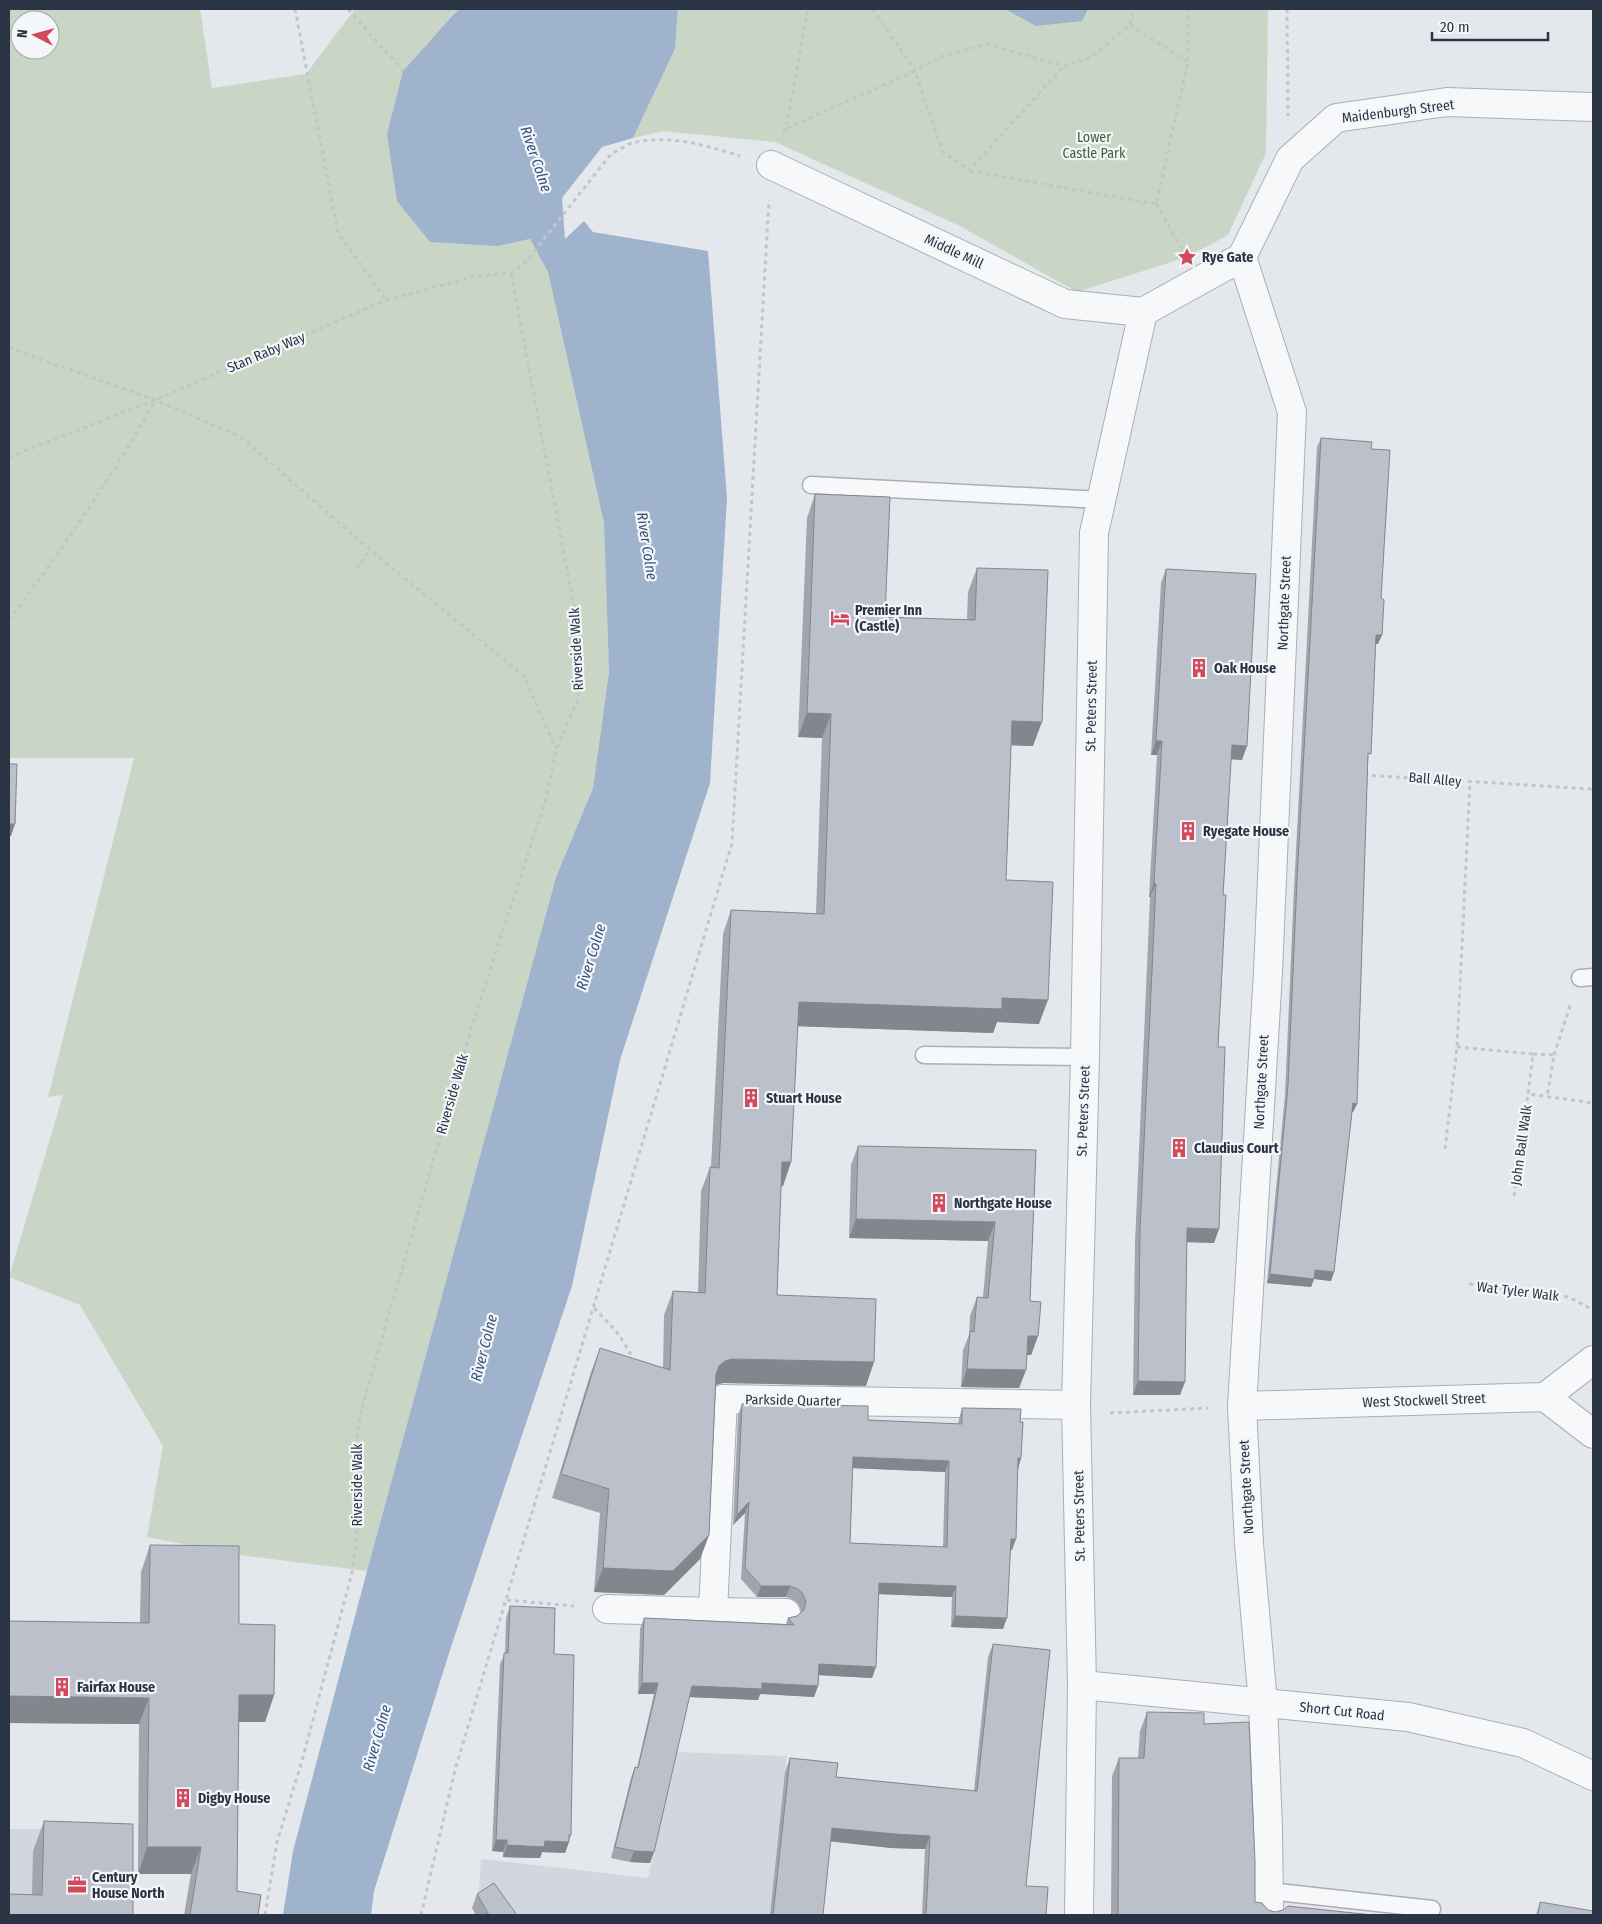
<svg xmlns="http://www.w3.org/2000/svg" width="1602" height="1924" viewBox="0 0 1602 1924" font-family="'Fira Sans Condensed',sans-serif">
	<style>
		.built { fill: #d2d6de }
		.green { fill: #c9d6c5; fill-rule: evenodd }
		.water { fill: #9fb4cc }
		.lines { fill: none; stroke-linecap: round; stroke-linejoin: round }
		.lane-casing { stroke: #a9aeb7; stroke-width: 19 }
		.street-casing { stroke: #a9aeb7; stroke-width: 30 }
		.path { stroke: #c2c5cb; stroke-width: 3; stroke-dasharray: 4 4; stroke-linecap: butt }
		.lane { stroke: #f7f8fa; stroke-width: 16 }
		.street { stroke: #f7f8fa; stroke-width: 28 }
		.wall { fill: #a1a5ae; fill-rule: evenodd }
		.shaded-wall { fill: #83868d }
		.building { fill: #bbc0ca; stroke: #83868d; fill-rule: evenodd }
		.labels { text-anchor: middle; stroke-width: 4.5; stroke-linejoin: round; paint-order: stroke }
		.street-label { font-size: 14px; fill: #2b3445; stroke: #f4f6f9 }
		.park-label { font-size: 14px; fill: #3f6138; stroke: #f4f6f9 }
		.poi-label { font-size: 14px; font-weight: bold; fill: #2b3445; stroke: #f4f6f9; text-anchor: start }
		.water-label { font-size: 15px; font-style: italic; fill: #34527a; stroke: #f4f6f9 }
	</style>
	<rect width="100%" height="100%" fill="#e4e7ec"/>
	<!-- built -->
	<g class="built">
		<path d="M677,1752L787,1756L770,1915H477L481,1859L648,1878Z"/>
		<path d="M9,1829L127,1830L9,1915Z"/>
	</g>
	<!-- green -->
	<g class="green">
		<path d="M9,9H200L212,88L306,74L355,9H460L454,14L403,71L498,246L530,239L548,272L604,523L609,672L593,788L556,877L367,1571L240,1555L147,1537L163,1446L80,1305L9,1277L63,1095L48,1097L134,758H9ZM20,20H50V50H20Z"/>
		<path d="M678,9H1268L1266,153L1228,235L1187,257L1077,292L958,225L775,142L663,131L633,138L675,49Z"/>
	</g>
	<!-- water -->
	<g class="water">
		<path d="M460,9H678L675,49L633,138L602,147L562,198L565,239L584,221L593,232L708,251L727,498L710,783L620,1060L572,1286L451,1647L374,1891L371,1915H283L293,1851L367,1571L556,877L593,788L609,672L604,523L548,272L530,239L498,246L430,242L397,201L387,134L403,71L454,14Z"/>
		<path d="M1005,9H1088L1082,21L1036,26Z"/>
	</g>
	<g class="lines">
		<!-- lane casing -->
		<g class="lane-casing">
			<g id="lane">
				<path d="M811,485L1101,500"/>
				<path d="M1580,978L1593,977"/>
				<path d="M924,1055L1085,1057"/>
				<path d="M1269,1891L1432,1909"/>
			</g>
		</g>
		<!-- street casing -->
		<g class="street-casing">
			<g id="street">
				<path d="M771,165L1065,304L1143,312"/>
				<path d="M1242,257L1292,412L1268,972L1242,1406L1249,1544L1263,1703L1268,1828L1269,1915"/>
				<path d="M1143,312L1242,257L1290,159L1336,118L1447,102L1593,107"/>
				<path d="M1545,1397L1593,1434"/>
				<path d="M1242,1406L1545,1397L1593,1360"/>
				<path d="M607,1609L713,1612L723,1399L1076,1405"/>
				<path d="M713,1612L786,1613"/>
				<path d="M1082,1685L1408,1717L1523,1743L1593,1776"/>
				<path d="M1079,1915L1082,1685L1076,1405L1085,1057L1094,533L1143,312"/>
			</g>
		</g>
		<!-- path -->
		<g class="path">
			<path d="M295,9L338,233L386,300"/>
			<path d="M348,9L403,71"/>
			<path d="M447,9L454,14"/>
			<path d="M873,9L915,71L940,57L986,44L1064,66L1088,59L1130,25L1134,9"/>
			<path d="M1287,9L1288,116"/>
			<path d="M1130,25L1188,62"/>
			<path d="M787,128L915,71L943,152L970,170L1064,66"/>
			<path d="M783,132L786,128L808,9"/>
			<path d="M970,171L1156,204L1188,62L1187,9"/>
			<path d="M1156,204L1183,251"/>
			<path d="M9,348L155,400L241,437L370,550L524,676L556,749"/>
			<path d="M9,457L155,400L386,300L477,276L511,273L525,263L611,154C618,151 625,145 632,143C667,134 706,145 740,156"/>
			<path d="M357,569L370,550"/>
			<path d="M9,620C62,550 112,477 155,401"/>
			<path d="M1364,775L1593,789"/>
			<path d="M1457,1047L1533,1054L1528,1094L1593,1103"/>
			<path d="M1533,1054L1554,1055L1547,1097"/>
			<path d="M1554,1055L1571,1003"/>
			<path d="M1445,1149L1457,1047L1470,782"/>
			<path d="M1514,1196L1528,1094"/>
			<path d="M1469,1284L1569,1297L1593,1310"/>
			<path d="M594,1308C610,1324 624,1338 633,1360"/>
			<path d="M1110,1413L1208,1408"/>
			<path d="M507,1600L574,1606"/>
			<path d="M265,1915L277,1842L302,1761L353,1569L357,1531L356,1445L361,1411L475,1016L546,799L556,750L579,697L576,617L511,273"/>
			<path d="M421,1915L455,1770L732,843L769,200"/>
		</g>
		<!-- lane -->
		<use href="#lane" class="lane"/>
		<!-- street -->
		<use href="#street" class="street"/>
	</g>
	<!-- wall -->
	<g class="wall">
		<path d="M1321,438L1371,449L1378,644H1376L1368,761L1357,1104L1353,1112H1352L1334,1272L1331,1281L1314,1279L1311,1287L1267,1283L1285,1095L1294,889L1317,447Z"/>
		<path d="M815,494L885,617L967,620L968,592L977,568L1033,746L1011,745L1006,880L1039,1024L997,1022L993,1033L797,1026L791,1162L783,1186H781L777,1295L866,1386L723,1383L716,1385L709,1535L700,1559L664,1595L594,1592L600,1513L552,1498L591,1372L600,1348L663,1368L664,1315L673,1291L698,1292L701,1191L710,1167H711L723,934L731,910L816,914L822,738L798,737L807,518Z"/>
		<path d="M1166,569L1242,760L1231,759L1223,895L1218,1047L1214,1243L1187,1242L1180,1395H1133L1135,1243L1150,897H1149L1157,755H1151L1161,583Z"/>
		<path d="M858,1146L1036,1150L1030,1301L1038,1336L1031,1355H1027L1026,1370L1019,1388L961,1387L963,1350L969,1335L970,1316L977,1297H983L988,1241L849,1238L851,1165Z"/>
		<path d="M742,1404L868,1420L958,1424L959,1419L962,1408L1020,1422L1021,1458L1018,1468L1012,1550H1010L1003,1629L951,1627L952,1597L879,1594L872,1678L819,1675L818,1686L814,1697L760,1694L758,1700L689,1697L650,1863L630,1862L611,1858L631,1778L635,1767L637,1768L654,1694H638L640,1629L644,1618L786,1624L788,1618L797,1616L801,1612L799,1605L794,1600L786,1597H757L741,1579L745,1513L733,1525L738,1415ZM853,1468L945,1472L943,1547L850,1543Z"/>
		<path d="M150,1545L239,1624L274,1695L265,1722H238L237,1891L258,1915H184L191,1874H138L139,1724L9,1723V1621L140,1623L141,1572Z"/>
		<path d="M510,1606L554,1654L571,1835L565,1853L542,1852L540,1858L503,1857V1852L492,1851L500,1664L505,1653L506,1618Z"/>
		<path d="M993,1644L1026,1886L1046,1915H922L925,1849L891,1848L830,1841L823,1915H770L785,1772L790,1758L836,1777L974,1791L988,1657Z"/>
		<path d="M1147,1712L1204,1724L1255,1902L1268,1910L1275,1912L1372,1915H1111L1112,1776L1119,1758H1138L1140,1731Z"/>
		<path d="M44,1821L133,1915L32,1894L33,1851Z"/>
		<path d="M477,1894L517,1915H476L472,1908Z"/>
		<path d="M1540,1902L1538,1915H1536Z"/>
	</g>
	<!-- shaded-wall -->
	<g class="shaded-wall">
		<path d="M1376,635H1382L1378,644H1373Z"/>
		<path d="M807,713L831,714L822,738L798,737Z"/>
		<path d="M1012,721L1042,722L1033,746L1003,745Z"/>
		<path d="M1156,741H1162L1157,755H1151Z"/>
		<path d="M1232,745L1247,746L1242,760L1227,759Z"/>
		<path d="M9,824H15L11,836H9Z"/>
		<path d="M1154,883L1156,884L1150,897H1149Z"/>
		<path d="M1002,998L1048,1000L1039,1024L997,1022L993,1033L790,1026L799,1002Z"/>
		<path d="M1353,1103L1357,1104L1353,1112H1350Z"/>
		<path d="M782,1162H791L783,1186H774Z"/>
		<path d="M856,1219L995,1222L988,1241L849,1238Z"/>
		<path d="M1187,1228L1219,1229L1214,1243L1182,1242Z"/>
		<path d="M1315,1270L1334,1272L1331,1281L1314,1279L1311,1287L1267,1283L1270,1274Z"/>
		<path d="M1028,1336H1038L1031,1355H1021Z"/>
		<path d="M732,1359L874,1362L866,1386L723,1383L716,1385L710,1390L719,1366L725,1361Z"/>
		<path d="M967,1369L1026,1370L1019,1388L961,1387Z"/>
		<path d="M1138,1381L1185,1382L1180,1395H1133Z"/>
		<path d="M853,1457L949,1461L945,1472L849,1468Z"/>
		<path d="M1018,1458H1021L1018,1469Z"/>
		<path d="M749,1502L745,1513L733,1525L737,1515Z"/>
		<path d="M709,1535L700,1559L664,1595L594,1592L603,1568Z"/>
		<path d="M1011,1539H1016L1012,1550H1007Z"/>
		<path d="M879,1583L956,1586L952,1597L875,1594Z"/>
		<path d="M761,1586H790L786,1597H757Z"/>
		<path d="M955,1616L1007,1618L1003,1629L951,1627Z"/>
		<path d="M819,1664L876,1667L872,1678L815,1675Z"/>
		<path d="M642,1683H658L654,1694H638Z"/>
		<path d="M762,1683L818,1686L814,1697L760,1694L758,1700L688,1697L692,1686Z"/>
		<path d="M239,1695H274L265,1722H229Z"/>
		<path d="M9,1696L149,1698L139,1724L9,1723Z"/>
		<path d="M832,1828L930,1836L925,1849L891,1848L827,1841Z"/>
		<path d="M496,1840H507L503,1852L492,1851Z"/>
		<path d="M545,1841L569,1842L565,1853L542,1852L540,1858L503,1857L507,1845Z"/>
		<path d="M147,1847H201L191,1874H138Z"/>
		<path d="M634,1851L654,1852L650,1863L630,1862Z"/>
	</g>
	<!-- building -->
	<g class="building">
		<path d="M1321,438L1372,442L1371,449L1390,450L1381,598L1384,600L1382,635H1376L1371,754L1368,753L1357,1104L1353,1103L1334,1272L1315,1270L1314,1279L1270,1274L1288,1086L1297,880Z"/>
		<path d="M815,494L890,497L885,617L975,620L977,568L1048,570L1042,722L1012,721L1006,880L1053,882L1048,1000L1002,998V1009L799,1002L791,1162H782L777,1295L876,1299L874,1362L732,1359L725,1361L719,1366L716,1374L709,1535L673,1571L603,1568L609,1489L561,1474L600,1348L670,1370L673,1291L705,1293L710,1167L719,1168L731,910L824,914L831,714L807,713Z"/>
		<path d="M1166,569L1256,574L1247,746L1232,745L1223,895H1226L1218,1047H1225L1219,1229L1187,1228L1185,1382L1138,1381L1140,1230L1156,884L1154,883L1162,741H1156Z"/>
		<path d="M9,764H17L15,824H9Z"/>
		<path d="M858,1146L1036,1150L1030,1301L1041,1302L1038,1336H1028L1026,1370L967,1369L970,1331L974,1332L977,1297L988,1298L995,1222L856,1219Z"/>
		<path d="M742,1404L868,1406V1420L962,1424V1408L1021,1409L1020,1422H1023L1021,1458H1018L1016,1539H1011L1007,1618L955,1616L956,1586L879,1583L876,1667L819,1664L818,1686L762,1683V1689L692,1686L654,1852L634,1851L615,1847L635,1767L638,1768L658,1683H642L644,1618L794,1625L788,1618L797,1616L804,1610L806,1602L803,1594L798,1589L790,1586H761L745,1568L749,1502L737,1515ZM853,1457L949,1461L947,1547L850,1543Z"/>
		<path d="M150,1545L239,1546V1624L275,1625L274,1695H239L237,1891L261,1895L258,1915H190L201,1847H147L149,1698L9,1696V1621L149,1623Z"/>
		<path d="M510,1606L555,1608L554,1654L574,1655L571,1835H569V1842L545,1841L544,1847L507,1845V1840H496L504,1653H508Z"/>
		<path d="M993,1644L1050,1650L1026,1886L1048,1887L1046,1915H926L930,1836L895,1834L832,1828L823,1915H773L790,1758L838,1763L836,1777L977,1791Z"/>
		<path d="M1147,1712L1204,1713V1724L1249,1722L1255,1862V1902L1262,1903L1268,1910L1275,1912L1283,1910L1288,1906L1372,1915H1118L1119,1758H1144Z"/>
		<path d="M44,1821L133,1824V1915H9V1894L42,1895Z"/>
		<path d="M494,1883L517,1915H489L477,1894Z"/>
		<path d="M1540,1902L1593,1911V1915H1538Z"/>
	</g>
	<!-- icons -->
	<defs>
		<g id="sight-bare" transform="scale(1.5)"><path d="M0-6L1.8-2.2L6-1.7L2.9 1.2L3.7 5.4L0 3.3L-3.7 5.4L-2.9 1.2L-6-1.7L-1.8-2.2Z" fill="#d1495b" stroke="#f4f6f9" stroke-width="2.5" paint-order="stroke"/></g>
		<g id="hotel-bare" transform="scale(1.5)"><path d="M-6-4.5h1.5V1H6V5H4.5V3h-9V5H-6ZM-4 0a1.8 1.8 0 1 1 3.6 0ZM.5 0V-2.5h3Q6-2.5 6 0Z" fill="#d1495b" stroke="#f4f6f9" stroke-width="2.5" paint-order="stroke"/></g>
		<g id="building-bare" transform="scale(1.5)"><path d="M-4-6H4V6H1V3H-1V6H-4ZM-2.5-4.3h1.7v1.8h-1.7ZM.8-4.3h1.7v1.8H.8ZM-2.5-1h1.7V.8h-1.7ZM.8-1h1.7V.8H.8Z" fill="#d1495b" stroke="#f4f6f9" stroke-width="2.5" paint-order="stroke"/></g>
		<g id="office-bare" transform="scale(1.5)"><path d="M-6-3h4V-5.5h4V-3h4V5H-6ZM-1-4.5V-3h2v-1.5ZM-6 0V1H6V0Z" fill="#d1495b" stroke="#f4f6f9" stroke-width="2.5" paint-order="stroke"/></g>
	</defs>
	<g fill-rule="evenodd">
		<use href="#sight-bare" x="1187" y="257"/>
		<use href="#hotel-bare" x="840" y="618"/>
		<use href="#building-bare" x="1199" y="668"/>
		<use href="#building-bare" x="1188" y="831"/>
		<use href="#building-bare" x="751" y="1098"/>
		<use href="#building-bare" x="1179" y="1148"/>
		<use href="#building-bare" x="939" y="1203"/>
		<use href="#building-bare" x="62" y="1687"/>
		<use href="#building-bare" x="183" y="1798"/>
		<use href="#office-bare" x="77" y="1885"/>
	</g>
	<g class="labels">
		<!-- street labels -->
		<g class="street-label">
			<text transform="translate(1398 111) rotate(-7)" y="5">Maidenburgh Street</text>
			<text transform="translate(954 251) rotate(25)" y="5">Middle Mill</text>
			<text transform="translate(266 352) rotate(-23)" y="5">Stan Raby Way</text>
			<text transform="translate(1284 603) rotate(-88)" y="5">Northgate Street</text>
			<text transform="translate(576 649) rotate(-93)" y="5">Riverside Walk</text>
			<text transform="translate(1091 706) rotate(-89)" y="5">St. Peters Street</text>
			<text transform="translate(1435 779) rotate(5)" y="5">Ball Alley</text>
			<text transform="translate(1261 1082) rotate(-87)" y="5">Northgate Street</text>
			<text transform="translate(452 1094) rotate(-74)" y="5">Riverside Walk</text>
			<text transform="translate(1083 1111) rotate(-88)" y="5">St. Peters Street</text>
			<text transform="translate(1521 1145) rotate(-82)" y="5">John Ball Walk</text>
			<text transform="translate(1518 1291) rotate(7)" y="5">Wat Tyler Walk</text>
			<text transform="translate(793 1400) rotate(1)" y="5">Parkside Quarter</text>
			<text transform="translate(1424 1400) rotate(-2)" y="5">West Stockwell Street</text>
			<text transform="translate(357 1485) rotate(-90)" y="5">Riverside Walk</text>
			<text transform="translate(1246 1487) rotate(-93)" y="5">Northgate Street</text>
			<text transform="translate(1079 1516) rotate(-91)" y="5">St. Peters Street</text>
			<text transform="translate(1342 1711) rotate(6)" y="5">Short Cut Road</text>
		</g>
		<!-- park labels -->
		<g class="park-label">
			<text x="1094" y="142">Lower<tspan x="1094" dy="16">Castle Park</tspan></text>
		</g>
		<!-- poi labels -->
		<g class="poi-label">
			<text x="1202" y="262">Rye Gate</text>
			<text x="855" y="615">Premier Inn<tspan x="855" dy="16">(Castle)</tspan></text>
			<text x="1214" y="673">Oak House</text>
			<text x="1203" y="836">Ryegate House</text>
			<text x="766" y="1103">Stuart House</text>
			<text x="1194" y="1153">Claudius Court</text>
			<text x="954" y="1208">Northgate House</text>
			<text x="77" y="1692">Fairfax House</text>
			<text x="198" y="1803">Digby House</text>
			<text x="92" y="1882">Century<tspan x="92" dy="16">House North</tspan></text>
		</g>
		<!-- water labels -->
		<g class="water-label">
			<text transform="translate(536 159) rotate(71)" y="5">River Colne</text>
			<text transform="translate(647 546) rotate(81)" y="5">River Colne</text>
			<text transform="translate(591 957) rotate(-73)" y="5">River Colne</text>
			<text transform="translate(484 1348) rotate(-76)" y="5">River Colne</text>
			<text transform="translate(377 1738) rotate(-74)" y="5">River Colne</text>
		</g>
	</g>
	<!-- border -->
	<rect width="1602" height="1924" fill="none" stroke="#2b3445" stroke-width="20"/>
	<!-- north arrow -->
	<g transform="translate(35 35) rotate(276)"><circle r="24" fill="#f4f6f9" stroke="#a4a8b1"/>
	<path d="M0-4L9 19L0 12L-9 19Z" fill="#d1495b"/>
	<text y="-8" font-size="14" font-weight="bold" text-anchor="middle" fill="#2b3445">N</text>
	</g>
	<!-- scale -->
	<path d="M1432 32v8h116v-8" fill="none" stroke="#2b3445" stroke-width="2.5"/>
	<text x="1440" y="32" font-size="15" fill="#2b3445" stroke="#f4f6f9" stroke-width="4" paint-order="stroke">20 m</text>
</svg>
